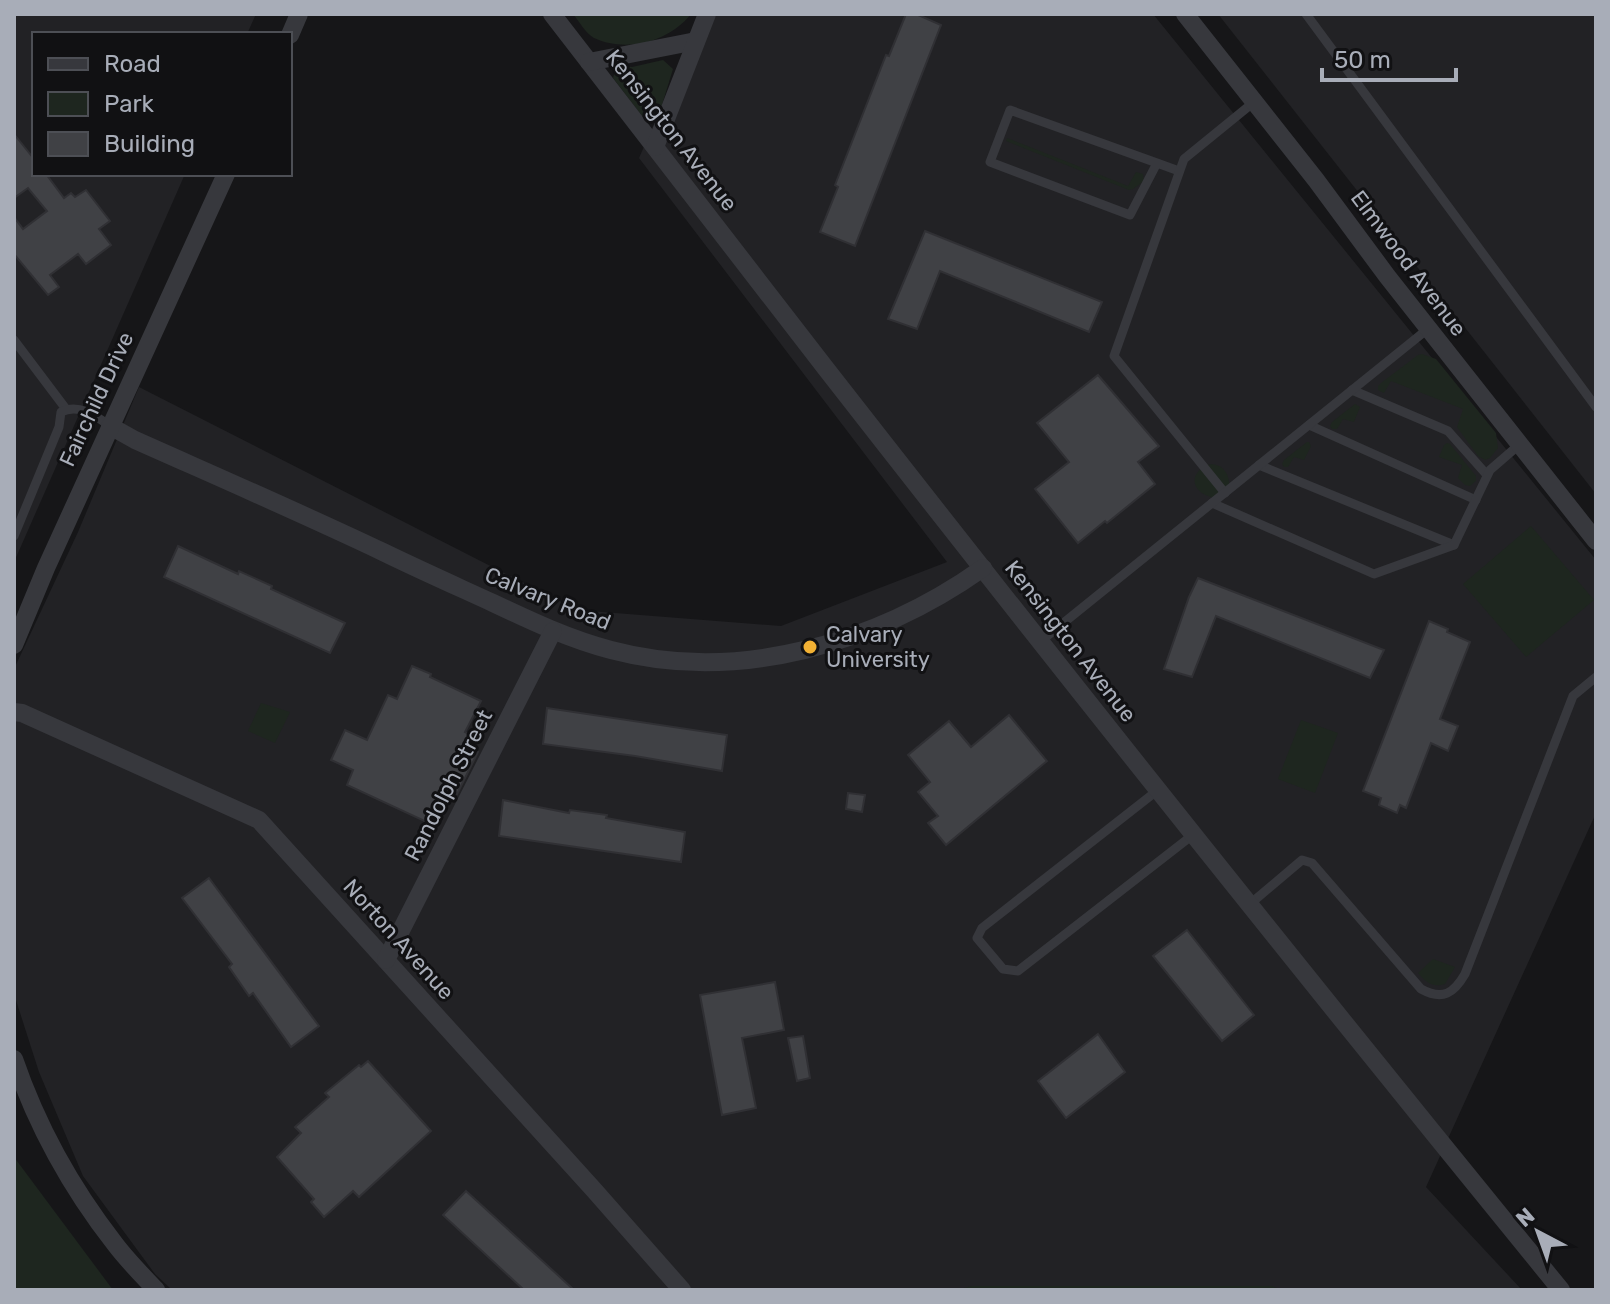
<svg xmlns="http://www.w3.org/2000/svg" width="1610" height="1304" viewBox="0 0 1610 1304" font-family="Rubik,sans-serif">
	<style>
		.built { fill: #222225 }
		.green { fill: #1e261f }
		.building { fill: #404145; stroke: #303034; stroke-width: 2 }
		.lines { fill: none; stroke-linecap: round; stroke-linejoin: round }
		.service { stroke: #37383d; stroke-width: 9 }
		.minor { stroke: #37383d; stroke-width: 18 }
		.poi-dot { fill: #f2b134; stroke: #111113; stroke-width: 3 }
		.labels { text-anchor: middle; stroke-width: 6; stroke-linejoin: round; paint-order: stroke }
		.street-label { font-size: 22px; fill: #a8adb8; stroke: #111113 }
		.poi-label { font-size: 22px; fill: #a8adb8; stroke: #111113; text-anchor: start }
	</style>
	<rect width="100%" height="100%" fill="#161618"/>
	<!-- built -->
	<g class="built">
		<path d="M14,14H256L247,34H34V174H185L14,562Z"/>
		<path d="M707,14H1153L1596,560V813L1426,1187L1522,1290H172L155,1274L83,1176L39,1072L14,994V669L78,532L139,387L577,610L781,626L947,562L639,158L661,108Z"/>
		<path d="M1218,14H1596V494Z"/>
	</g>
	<!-- green -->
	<g class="green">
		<path d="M573,14H691C669,42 626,53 594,38C586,34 579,21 573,14Z"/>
		<path d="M663,60L673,69L661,108L652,118L642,116L613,78L615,71L621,66L632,67Z"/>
		<path d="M1007,138L1128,186L1136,172L1143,174L1144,181L1133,189L1129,190L1006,141Z"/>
		<path d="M1422,354L1436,359L1496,433L1498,448L1490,458L1485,460L1478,456L1457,427L1463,409L1391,381L1384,393L1378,390V386L1381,383L1418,355Z"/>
		<path d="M1355,404L1360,407L1354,422L1343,419L1337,429H1332L1330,426L1332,422Z"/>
		<path d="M1307,442H1309L1311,446L1304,460L1294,457L1288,467H1284L1282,464L1284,460Z"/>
		<path d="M1447,443L1450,444L1476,476V481L1470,486L1465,485L1458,478L1462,465L1439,457L1444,445Z"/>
		<path d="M1211,464C1224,465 1230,475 1229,487L1217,498C1192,496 1185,472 1211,464Z"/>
		<path d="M1531,526L1594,600L1526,657L1463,584Z"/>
		<path d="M261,703L290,712L275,743L248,731Z"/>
		<path d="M1301,720L1338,733L1315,793L1278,779Z"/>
		<path d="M1433,959L1455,967L1445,984C1432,988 1426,982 1418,973Z"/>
		<path d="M14,1157L113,1290H14Z"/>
		<path d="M972,1286H1272L1282,1290H956Z"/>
	</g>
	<!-- building -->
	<g class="building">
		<path d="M906,14H916L941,25L855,246L820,232L838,187L835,185L886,55L889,56Z"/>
		<path d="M14,134L34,159V174H46L64,198L71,193L75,197L86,190L110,221L99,229L111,245L86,264L78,254L50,275L59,287L48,295L14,254V217L23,229L47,211L28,188L14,198Z"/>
		<path d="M925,231L1102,302L1089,332L940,271L917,329L888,319Z"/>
		<path d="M1098,375L1159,446L1138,462L1155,484L1107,523L1105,521L1078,543L1035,489L1069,462L1037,423Z"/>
		<path d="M178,546L238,574L239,571L272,586L271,589L345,623L330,653L164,577Z"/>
		<path d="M1198,578L1384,650L1370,678L1216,616L1192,677L1164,669L1189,597Z"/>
		<path d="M1429,621L1448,629L1447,632L1470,642L1440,719L1458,726L1448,751L1431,743L1406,808L1400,805L1397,813L1379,805L1381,798L1363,791Z"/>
		<path d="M412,666L431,674L430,677L481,701L465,732L475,737L470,748L478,752L457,794L450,790L433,825L347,785L353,770L331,760L345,730L367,740L388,695L397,699Z"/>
		<path d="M547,708L727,735L722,771L635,756L543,744Z"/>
		<path d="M1009,715L1047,761L946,845L928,823L938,816L918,792L930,782L908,755L949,721L971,747Z"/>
		<path d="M848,793L865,795L862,812L846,809Z"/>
		<path d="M503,800L569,813L570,810L607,815L606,818L685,832L681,862L499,836Z"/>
		<path d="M209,878L319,1026L291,1047L253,993L249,996L229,967L232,964L182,898Z"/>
		<path d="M1187,930L1254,1015L1222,1041L1153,956Z"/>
		<path d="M775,982L784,1030L742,1038L756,1108L722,1115L700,995Z"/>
		<path d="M1098,1034L1125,1072L1066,1118L1038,1081Z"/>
		<path d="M803,1036L810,1078L797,1081L788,1038Z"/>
		<path d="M368,1061L431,1131L359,1197L353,1191L324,1217L311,1202L314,1199L277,1157L301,1133L295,1127L329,1097L325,1093L359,1065L361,1067Z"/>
		<path d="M466,1191L536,1255L574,1290H524L443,1215Z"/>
	</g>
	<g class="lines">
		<!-- service -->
		<g class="service">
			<path d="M1306,14L1596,407"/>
			<path d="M1157,163L1130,215L990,162L1010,110L1157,163L1179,171"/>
			<path d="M14,340L66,409"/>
			<path d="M1352,390L1448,431L1487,475"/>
			<path d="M1309,425L1476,500"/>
			<path d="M1259,465L1454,545"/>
			<path d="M1225,493L1114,356L1184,159L1254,102"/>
			<path d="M1212,503L1374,574L1454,545L1490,470L1520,444"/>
			<path d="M14,536L59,427L61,412C79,403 96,416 110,426"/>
			<path d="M1041,641L1429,328"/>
			<path d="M1158,790L982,928L977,938L1003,969L1018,971L1194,834"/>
			<path d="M1250,904L1302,860L1312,863L1421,989C1443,1001 1454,993 1465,974L1573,696L1596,677"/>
		</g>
		<!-- minor -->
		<g class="minor">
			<path d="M552,14C644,132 735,252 827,370C1068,679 1313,986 1561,1290"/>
			<path d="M1185,14L1316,180L1387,276L1596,541"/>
			<path d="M290,35L299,14"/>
			<path d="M589,62L696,41"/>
			<path d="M655,147L707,14"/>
			<path d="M110,426L135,440C218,477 301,513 383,552C420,570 456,586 493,603C531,621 569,639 611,650C738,684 877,643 983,568"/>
			<path d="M14,645L46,568L226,174"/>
			<path d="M14,712L22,713L259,820L594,1190L682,1290"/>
			<path d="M386,960L553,631"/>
			<path d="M14,1059C37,1126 72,1189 115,1244C127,1260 142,1275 156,1290"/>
		</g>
	</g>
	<!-- markers -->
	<circle class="poi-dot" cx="810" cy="647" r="8"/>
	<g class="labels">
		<!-- street labels -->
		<g class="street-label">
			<text transform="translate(672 130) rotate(52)" y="8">Kensington Avenue</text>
			<text transform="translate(1409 263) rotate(53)" y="8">Elmwood Avenue</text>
			<text transform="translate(96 399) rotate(-65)" y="8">Fairchild Drive</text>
			<text transform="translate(548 598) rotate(22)" y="8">Calvary Road</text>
			<text transform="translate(1071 641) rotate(52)" y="8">Kensington Avenue</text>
			<text transform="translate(448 785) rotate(-63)" y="8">Randolph Street</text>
			<text transform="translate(399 939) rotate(48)" y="8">Norton Avenue</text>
		</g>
		<!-- poi labels -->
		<g class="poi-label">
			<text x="826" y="642">Calvary<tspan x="826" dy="25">University</tspan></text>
		</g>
	</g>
	<!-- border -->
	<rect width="1610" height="1304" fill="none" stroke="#a8adb8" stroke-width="32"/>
	<!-- legend -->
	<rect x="32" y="32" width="260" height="144" fill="#111113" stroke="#4d4f55" stroke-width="2"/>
	<rect x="48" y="58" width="40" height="12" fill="#37383d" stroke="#4d4f55" stroke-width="2"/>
	<text x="104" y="72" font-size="24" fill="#a8adb8">Road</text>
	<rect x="48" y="92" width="40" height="24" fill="#1e261f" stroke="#4d4f55" stroke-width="2"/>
	<text x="104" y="112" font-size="24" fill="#a8adb8">Park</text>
	<rect x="48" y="132" width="40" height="24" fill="#404145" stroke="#4d4f55" stroke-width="2"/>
	<text x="104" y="152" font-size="24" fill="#a8adb8">Building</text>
	<!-- north arrow -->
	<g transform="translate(1538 1232) rotate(319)" stroke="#111113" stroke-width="6" paint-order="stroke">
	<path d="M0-6L14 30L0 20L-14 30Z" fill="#a8adb8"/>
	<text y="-12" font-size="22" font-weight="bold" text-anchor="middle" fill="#a8adb8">N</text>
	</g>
	<!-- scale -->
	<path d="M1322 68v12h134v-12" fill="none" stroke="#a8adb8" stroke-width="4"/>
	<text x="1334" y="68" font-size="24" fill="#a8adb8" stroke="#111113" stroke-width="6" paint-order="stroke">50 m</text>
</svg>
